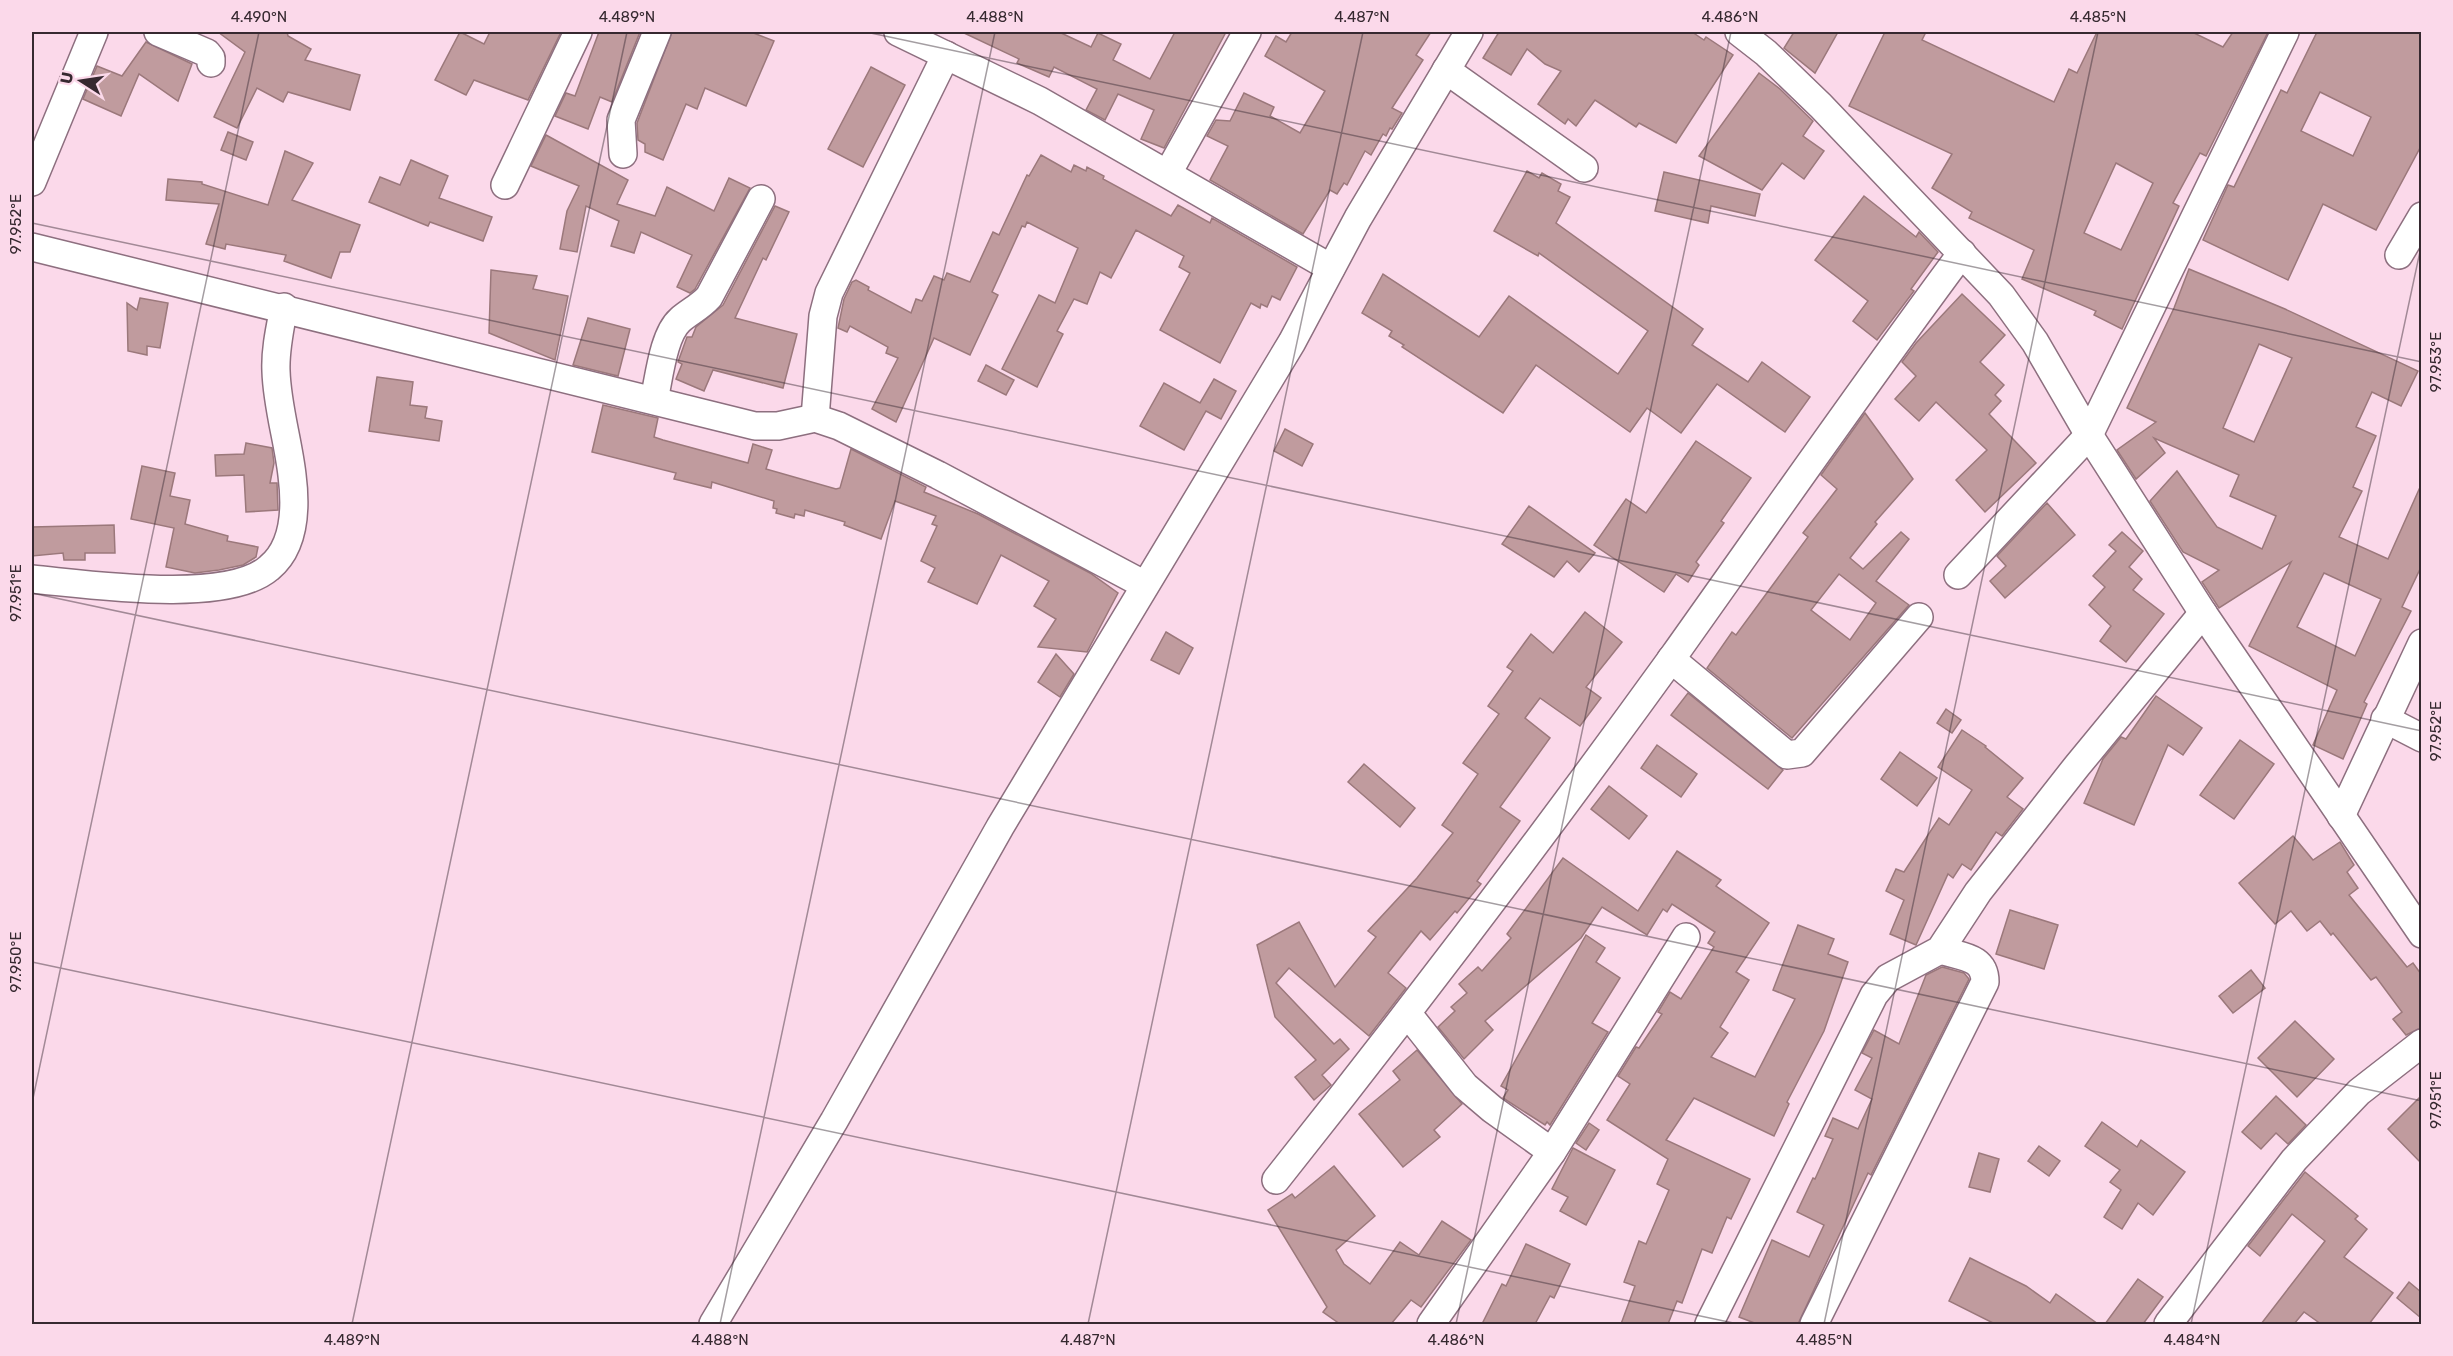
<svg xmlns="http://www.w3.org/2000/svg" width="2453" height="1356" viewBox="0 0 2453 1356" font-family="Rubik,sans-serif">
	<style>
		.building { fill: #c09b9e; stroke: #9b787b; stroke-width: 1.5; fill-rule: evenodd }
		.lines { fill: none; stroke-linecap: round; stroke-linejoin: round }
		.minor-casing { stroke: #8d6f7f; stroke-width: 30 }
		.minor { stroke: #fff; stroke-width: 27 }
		.ticks { fill: none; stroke: #362930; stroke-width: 1.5; stroke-opacity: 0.45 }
		.neatline { fill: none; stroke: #362930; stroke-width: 2 }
		.ticks-label { font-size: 15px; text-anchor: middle; fill: #362930 }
	</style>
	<rect width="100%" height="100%" fill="#fbd9ea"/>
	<!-- building -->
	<g class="building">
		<path d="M218,32H287L288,36L311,49L305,60L360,75L350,110L288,92L283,102L257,88L237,128L214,117L245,52Z"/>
		<path d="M460,32L484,44L490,32H561L528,100L474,80L466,95L435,80Z"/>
		<path d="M599,32H640L612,102L600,97L588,129L555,116L566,93L575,96Z"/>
		<path d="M672,32H751L774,41L746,106L705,88L697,109L686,104L663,160L645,152V144L638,140L637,123Z"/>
		<path d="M962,32H1059L1091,47L1098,33L1121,44L1113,60L1150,79L1175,32H1226L1164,148L1141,139L1154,110L1118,94L1105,120L1086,110L1097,89L1054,67L1049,77L1017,63L1019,59Z"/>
		<path d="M1292,32H1431L1416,55L1423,60L1392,108L1402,113L1392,129L1390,128L1386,136L1383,134L1371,155L1365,151L1347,185L1344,183L1337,194L1330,190L1303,234L1210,180L1228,146L1207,136L1216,120L1230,121L1244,93L1274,107L1270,116L1300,133L1325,91L1265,56L1276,36L1286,42Z"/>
		<path d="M1499,32H1692L1704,40L1706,37L1733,55L1676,143L1639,123L1636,127L1595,100L1576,126L1568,119L1565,124L1538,104L1561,71L1545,64L1527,49L1511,75L1483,58Z"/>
		<path d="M1794,32H1838L1815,73L1784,48Z"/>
		<path d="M1885,32H1926L1922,40L2054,102L2069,69L2077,73L2097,32H2192L2223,47L2233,32H2268L2206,156L2200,153L2173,203L2179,206L2122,329L2094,315L2096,311L2022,279L2034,250L1969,218L1972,212L1932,188L1952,154L1849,106ZM2116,163L2153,183L2121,250L2084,233Z"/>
		<path d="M2317,32H2421V146L2376,230L2323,204L2288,280L2203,240L2228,185L2234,187L2281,90L2287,93ZM2320,92L2371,117L2353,156L2301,131Z"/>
		<path d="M146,42L192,64L178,101L139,74L121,116L83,99L97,66L122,76Z"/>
		<path d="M871,67L905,85L863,167L828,149Z"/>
		<path d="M1759,73L1780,89L1813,121L1803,136L1824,151L1804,179L1782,163L1762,190L1699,156Z"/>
		<path d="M228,132L253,142L246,160L221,150Z"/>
		<path d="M546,135L628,180L617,204L655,216L667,187L714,211L729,178L750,188L695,289L690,293L677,287L692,255L641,232L634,253L611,246L619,221L586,206L577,252L560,249L567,211L579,186L531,166Z"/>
		<path d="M285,151L313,163L292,200L360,225L350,252H340L331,278L284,261L286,255L226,244L225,249L206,244L219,204L166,200L168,179L202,182V184L268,205Z"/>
		<path d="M1041,155L1071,172L1074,165L1086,171L1087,167L1104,176L1103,179L1171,216L1178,205L1210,223L1212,218L1297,267L1280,300L1272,296L1267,307L1261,304L1260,308L1251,303L1220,363L1160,330L1190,273L1179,267L1184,256L1136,230L1111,278L1100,272L1087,304L1074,299L1057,331L1063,334L1037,387L1002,369L1039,295L1055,303L1078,248L1027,222L1025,227L1022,226L992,292L998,295L970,355L934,338L896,422L872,409L898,358L886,353L888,347L850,326L847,332L838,328L844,299L852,282L856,280L869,287L868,290L911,313L916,299L922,301L934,276L944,280L947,273L970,282L993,232L999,235L1027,175L1029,176Z"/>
		<path d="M411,160L448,176L439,198L492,217L483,241L430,222L428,226L369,202L380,177L400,185Z"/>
		<path d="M1527,171L1539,178L1542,173L1561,184L1558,191L1570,197L1556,223L1703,329L1692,345L1748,382L1762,362L1810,397L1785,432L1717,384L1681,433L1647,408L1630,432L1536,365L1503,413L1402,347L1404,345L1389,336L1392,331L1362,313L1383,274L1479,337L1509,296L1618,374L1648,331L1539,253L1538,256L1494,231Z"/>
		<path d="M1664,172L1760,194L1755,216L1711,206L1708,223L1655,211Z"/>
		<path d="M1864,196L1916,237L1919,232L1938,252L1911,289L1914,291L1877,340L1853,321L1868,301L1815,260Z"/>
		<path d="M775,206L789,212L766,260L763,258L735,318L797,334L783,388L713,370L704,391L676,379L682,364L678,362L687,337H692L696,327L723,305Z"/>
		<path d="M2189,269L2285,309L2418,371L2401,406L2372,392L2356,427L2376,436L2353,487L2362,491L2339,537L2388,559L2421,485V567L2402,607L2411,611L2364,702L2367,704L2343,759L2313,745L2337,690L2249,646L2291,562L2219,608L2202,582L2219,570L2183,552L2150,501L2177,471L2217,527L2262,549L2276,516L2230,496L2239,475L2154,438L2165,453L2136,479L2117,450L2156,422L2127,408L2174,308ZM2259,344L2292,358L2254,442L2223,428ZM2324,573L2381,599L2355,656L2297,627Z"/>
		<path d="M491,270L537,276L533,289L568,296L555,360L489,333Z"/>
		<path d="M1962,294L2005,335L1980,362L2004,385L1995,395L2001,401L1989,414L2036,463L1985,512L1956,480L1987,450L1936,402L1919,421L1895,399L1916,376L1902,362L1916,343Z"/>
		<path d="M140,298L168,303L160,348L147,346V355L128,351L127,303L137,310Z"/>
		<path d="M588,318L630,329L618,376L573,365Z"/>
		<path d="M986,365L1014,380L1006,395L978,381Z"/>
		<path d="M377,377L413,382L410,405L427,407L425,418L442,421L439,441L369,431Z"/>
		<path d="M1214,379L1236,391L1221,419L1206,411L1184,450L1140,426L1164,383L1200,403Z"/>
		<path d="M603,405L658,418L654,437L663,440L748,463L753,444L772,450L766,469L836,489L840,488L851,449L926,487L924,492L978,514L1090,573L1118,593L1087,652L1038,647L1056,619L1034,606L1049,581L1001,555L977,604L928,582L935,568L921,561L937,526L932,524L936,516L895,501L881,539L844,525L845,522L805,510L804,516L795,514L794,518L776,513L777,509L773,508L774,501L712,482L711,488L674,479L676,473L592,452Z"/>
		<path d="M1865,413L1913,479L1875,522L1877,524L1850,558L1863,569L1901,532L1909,539L1876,581L1909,605L1792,738L1707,668L1732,632L1736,635L1808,537L1803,533L1837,489L1821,475ZM1839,574L1876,603L1850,640L1811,610Z"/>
		<path d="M1285,429L1313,444L1302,466L1274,451Z"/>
		<path d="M1696,441L1751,478L1721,521L1724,523L1696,562L1699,565L1688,582L1676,574L1664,592L1594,545L1626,499L1646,513Z"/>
		<path d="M246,443L272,448L274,463L270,483H277L278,510L246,512L244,475L216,476L215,455L244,454Z"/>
		<path d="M142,466L175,473L170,496L190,500L185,524L228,536L227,541L258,547L256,557L243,565L219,570L195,573L166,567L174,528L131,519Z"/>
		<path d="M2047,503L2075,535L2005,598L1990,581L2006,566L1997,556Z"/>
		<path d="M1529,506L1595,553L1579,572L1567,561L1554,577L1502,544Z"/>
		<path d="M114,525L115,553H85V560H64L63,553L32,556V527Z"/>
		<path d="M2122,532L2143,551L2129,567L2142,579L2133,590L2164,614L2126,662L2100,641L2111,626L2089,605L2105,587L2093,576L2116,551L2109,545Z"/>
		<path d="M1585,612L1622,642L1586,687L1601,698L1580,726L1540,698L1525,718L1550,738L1500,807L1520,821L1477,881L1481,884L1457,913L1455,911L1430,940L1421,931L1388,973L1406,988L1369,1036L1289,968L1276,983L1334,1044L1340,1039L1349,1049L1322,1075L1331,1085L1314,1100L1295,1077L1316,1060L1275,1017L1257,945L1299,922L1335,987L1376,937L1368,931L1417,878L1453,833L1442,825L1478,774L1463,763L1499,714L1488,706L1513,671L1507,667L1531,634L1553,653Z"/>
		<path d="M1166,632L1193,648L1179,674L1151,660Z"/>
		<path d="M1056,654L1074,674L1060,697L1038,682Z"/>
		<path d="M1688,693L1783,770L1768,789L1671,715Z"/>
		<path d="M2156,696L2202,728L2183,755L2168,745L2134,825L2084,803L2103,759L2121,737L2126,739Z"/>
		<path d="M1946,709L1961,720L1952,733L1937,723Z"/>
		<path d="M1962,730L1986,746L1985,747L2023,778L2007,797L2023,809L2002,836L1996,832L1971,870L1962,864L1953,878L1948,874L1916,945L1890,934L1904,900L1886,891L1896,869L1904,872L1939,818L1949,825L1972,790L1938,767Z"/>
		<path d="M2240,740L2274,764L2234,819L2200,795Z"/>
		<path d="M1657,745L1697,774L1681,797L1641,768Z"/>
		<path d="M1900,752L1937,778L1917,806L1881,779Z"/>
		<path d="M1364,764L1415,808L1400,827L1348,782Z"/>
		<path d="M1609,786L1647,816L1629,839L1591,809Z"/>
		<path d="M2293,836L2313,860L2340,842L2354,865L2347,872L2358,888L2349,895L2407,967L2413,963L2421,974V1028L2406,1035L2393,1019L2402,1012L2376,977L2371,980L2333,933L2331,935L2320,921L2307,931L2291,911L2275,924L2239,883Z"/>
		<path d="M1677,851L1721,880L1716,886L1769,923L1736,972L1749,980L1720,1027L1728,1033L1711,1057L1755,1077L1795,999L1773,990L1798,925L1834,939L1828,954L1848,962L1824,1031L1787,1102L1789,1104L1774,1136L1694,1098L1666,1140L1750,1179L1731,1219L1727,1217L1712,1253L1702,1249L1682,1303L1677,1301L1668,1324H1621L1635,1286L1624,1282L1639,1241L1646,1244L1669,1190L1657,1184L1668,1159L1607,1120L1630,1084L1618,1076L1636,1047L1639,1048L1662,1014L1658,1012L1670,992L1681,999L1714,947L1708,943L1715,932L1672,904L1667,912L1663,909L1647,935L1602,907L1581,938L1485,1021L1493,1030L1464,1059L1438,1027L1455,1011L1451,1007L1467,993L1459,984L1478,967L1482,971L1511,938L1507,934L1563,858L1638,911Z"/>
		<path d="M2010,910L2058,925L2044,969L1996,954Z"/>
		<path d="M1586,935L1605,948L1596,962L1620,978L1592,1023L1608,1032L1550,1125L1547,1122L1545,1125L1503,1098L1508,1090L1501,1086Z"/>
		<path d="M1942,967L1964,973L1969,979L1871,1175L1868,1173L1798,1324H1757L1739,1317L1772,1240L1809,1257L1824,1225L1797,1212L1813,1178L1815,1179L1833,1139L1825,1136L1833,1118L1858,1129L1872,1099L1855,1090L1872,1058L1862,1053L1874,1030L1899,1044L1926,975Z"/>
		<path d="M2251,970L2265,988L2233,1013L2219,996Z"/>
		<path d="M2295,1021L2334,1059L2297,1097L2258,1058Z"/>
		<path d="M1417,1050L1462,1104L1434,1130L1440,1137L1403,1167L1359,1114L1400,1080L1393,1071Z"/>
		<path d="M2276,1096L2306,1125L2288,1144L2276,1133L2261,1149L2242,1132Z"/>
		<path d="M2421,1096V1163L2388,1129Z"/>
		<path d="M2102,1122L2137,1147L2141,1140L2185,1172L2153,1215L2138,1203L2122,1229L2104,1217L2121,1190L2110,1182L2120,1170L2085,1146Z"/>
		<path d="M1589,1123L1599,1130L1586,1150L1576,1143Z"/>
		<path d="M2039,1146L2060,1161L2049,1176L2028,1161Z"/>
		<path d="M1573,1148L1615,1170L1586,1225L1560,1211L1568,1197L1552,1189Z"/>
		<path d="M1979,1153L1999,1159L1990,1192L1969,1187Z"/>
		<path d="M1334,1166L1375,1216L1336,1250L1344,1264L1370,1284L1400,1242L1419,1255L1442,1221L1471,1240L1421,1307L1411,1300L1391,1324H1340L1323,1312L1327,1307L1268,1210L1292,1194L1295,1198Z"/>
		<path d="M2305,1172L2358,1216L2355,1219L2367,1229L2344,1257L2393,1293L2369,1324H2321L2304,1312L2294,1324H2261L2325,1241L2292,1214L2260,1256L2248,1246Z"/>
		<path d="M1526,1244L1570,1264L1554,1298L1550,1296L1535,1324H1482L1502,1284L1506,1286Z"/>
		<path d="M1970,1258L2026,1286L2050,1303L2056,1294L2098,1324H1995L1949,1301Z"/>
		<path d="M2138,1279L2163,1297L2143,1324H2105Z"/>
		<path d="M2409,1282L2421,1292V1318L2397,1298Z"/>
	</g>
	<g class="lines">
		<!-- minor casing -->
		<g class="minor-casing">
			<g id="minor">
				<path d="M158,32L207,53L211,58V63"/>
				<path d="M898,32L1040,101L1331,268"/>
				<path d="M1739,32L1766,53L1821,106L2001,295L2035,342L2089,435L2203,613L2422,934"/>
				<path d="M1446,70L1584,168"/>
				<path d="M623,154L621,120L657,32"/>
				<path d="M1168,173L1247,32"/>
				<path d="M32,182L94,32"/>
				<path d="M505,185L578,32"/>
				<path d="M32,247L755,426H778L815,418L839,426L938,475L1145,585"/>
				<path d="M2399,255L2422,216"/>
				<path d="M654,400C659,379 663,335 680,320C689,312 700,307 709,297L761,199"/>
				<path d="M815,418L823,316L829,293L946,55"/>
				<path d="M1958,575L2089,435L2285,32"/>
				<path d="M32,579C87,584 226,605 269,568C296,546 296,506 292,475C288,440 277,406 276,371C275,350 280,328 284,307"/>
				<path d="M1671,659L1787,755L1802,753L1919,617"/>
				<path d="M2385,719L2422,738"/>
				<path d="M2341,816L2422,643"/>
				<path d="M1408,1014L1465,1086L1492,1109L1552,1152"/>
				<path d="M1276,1180C1412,1009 1544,835 1672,658C1768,523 1863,386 1962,253"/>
				<path d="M713,1324L834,1121L1000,827L1292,342L1358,218L1469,32"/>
				<path d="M1431,1324L1552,1152L1686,937"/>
				<path d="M1709,1324L1874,995L1888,978L1940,950L1978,892L2077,766L2203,613"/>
				<path d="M1814,1324L1985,982C1985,956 1961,957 1940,950"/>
				<path d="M2168,1324L2294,1160L2359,1092L2422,1043"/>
			</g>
		</g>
		<!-- minor -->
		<use href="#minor" class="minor"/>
	</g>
	<!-- ticks -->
	<path class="ticks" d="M866,32L2422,362M32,223L2422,731M32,593L2422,1101M32,962L1738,1324M32,1103L259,32M352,1324L627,32M720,1324L995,32M1088,1324L1363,32M1456,1324L1731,32M1824,1324L2098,32M2191,1324L2422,242"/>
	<!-- border -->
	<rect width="2453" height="1356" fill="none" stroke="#fbd9ea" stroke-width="66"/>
	<!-- north arrow -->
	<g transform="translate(81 81) rotate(282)" stroke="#fbd9ea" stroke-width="4.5" paint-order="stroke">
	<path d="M0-4.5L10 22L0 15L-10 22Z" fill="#362930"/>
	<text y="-9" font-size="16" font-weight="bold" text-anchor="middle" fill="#362930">U</text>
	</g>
	<rect x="33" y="33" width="2387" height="1290" class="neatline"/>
	<g class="ticks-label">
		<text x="259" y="22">4.490°N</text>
		<text x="627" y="22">4.489°N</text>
		<text x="995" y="22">4.488°N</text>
		<text x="1362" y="22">4.487°N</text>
		<text x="1730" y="22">4.486°N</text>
		<text x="2098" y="22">4.485°N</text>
		<text transform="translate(16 224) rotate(-90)" y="5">97.952°E</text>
		<text transform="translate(2436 362) rotate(-90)" y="5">97.953°E</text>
		<text transform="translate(16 593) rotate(-90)" y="5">97.951°E</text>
		<text transform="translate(2436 731) rotate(-90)" y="5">97.952°E</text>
		<text transform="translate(16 962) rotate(-90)" y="5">97.950°E</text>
		<text transform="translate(2436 1100) rotate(-90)" y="5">97.951°E</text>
		<text x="352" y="1345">4.489°N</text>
		<text x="720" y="1345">4.488°N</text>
		<text x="1088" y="1345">4.487°N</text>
		<text x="1456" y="1345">4.486°N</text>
		<text x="1824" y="1345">4.485°N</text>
		<text x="2192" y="1345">4.484°N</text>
	</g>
</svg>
